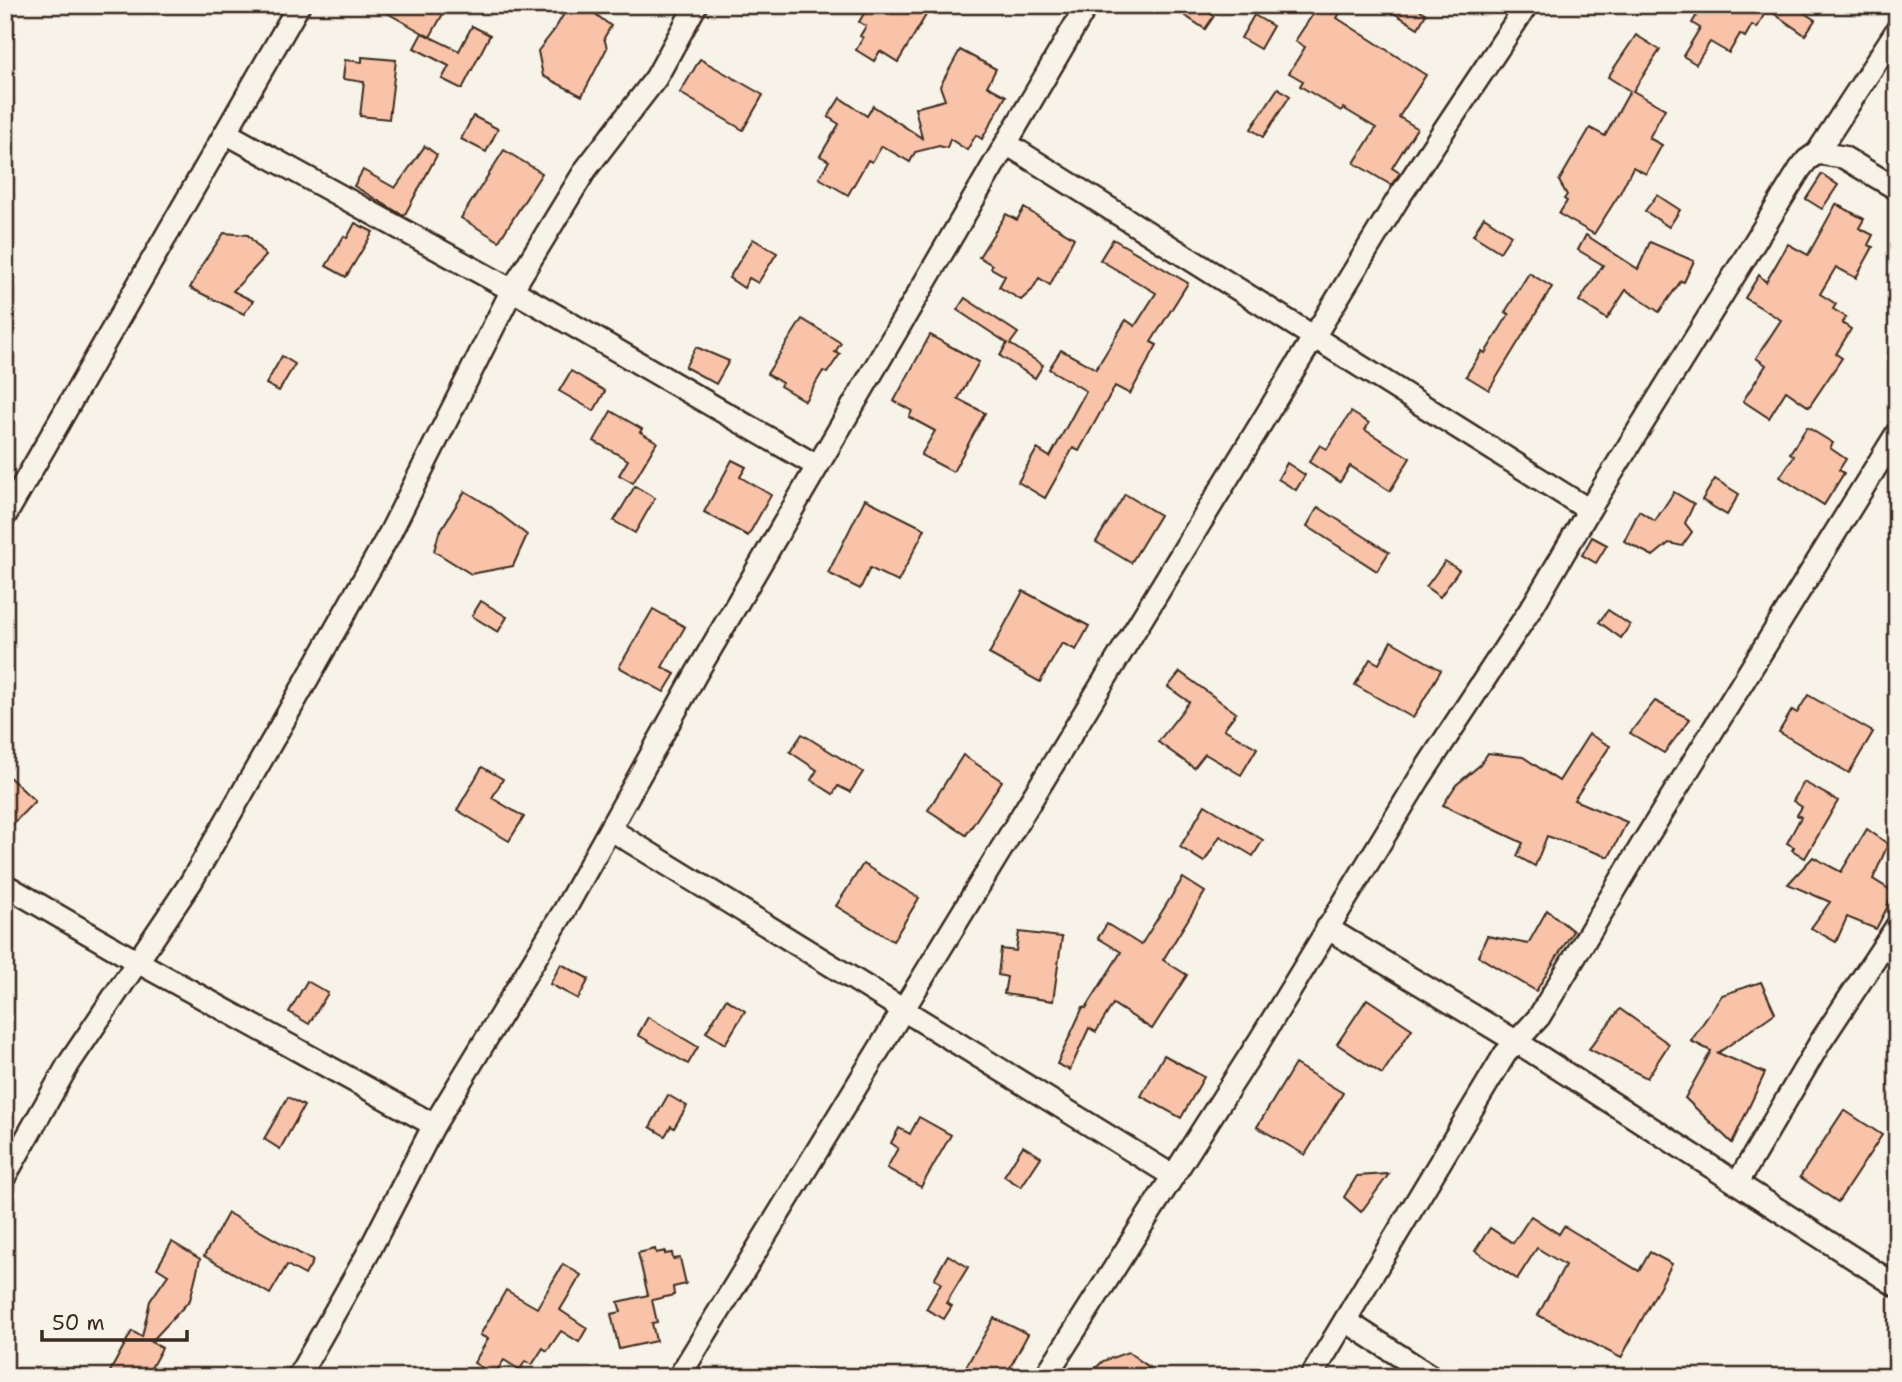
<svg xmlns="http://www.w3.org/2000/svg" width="1902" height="1382" viewBox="0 0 1902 1382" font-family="'Shantell Sans',sans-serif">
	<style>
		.building { fill: #f8c3a9; stroke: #3b2a1e; stroke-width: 2 }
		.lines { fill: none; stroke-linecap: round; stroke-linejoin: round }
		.minor-casing { stroke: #3b2a1e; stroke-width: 26 }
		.minor { stroke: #f7f3e8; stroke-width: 21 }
	</style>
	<rect width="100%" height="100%" fill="#f7f3e8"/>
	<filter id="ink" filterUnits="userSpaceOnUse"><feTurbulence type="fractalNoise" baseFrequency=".0143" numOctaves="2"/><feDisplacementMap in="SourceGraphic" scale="14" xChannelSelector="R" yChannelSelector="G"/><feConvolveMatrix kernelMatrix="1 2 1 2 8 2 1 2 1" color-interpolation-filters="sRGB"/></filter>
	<g filter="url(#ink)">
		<!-- building -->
		<g class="building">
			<path d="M373,5H448L430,37Z"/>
			<path d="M569,5L590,10L611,26L604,38L607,48L582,96L543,76L538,51L555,29Z"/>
			<path d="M869,5H932L898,62L880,51L874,61L856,50L863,38L860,36L866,26L859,22Z"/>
			<path d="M1169,5H1214L1209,13L1214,16L1205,29Z"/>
			<path d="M1319,5H1345L1337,18L1426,75L1399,117L1417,128L1392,168L1400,173L1391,185L1354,163L1376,128L1343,108L1341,111L1300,86L1303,81L1289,73L1305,47L1295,41Z"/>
			<path d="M1381,5H1412L1426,14L1418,28Z"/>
			<path d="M1703,5H1792L1815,20L1805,35L1767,9L1757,28L1752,25L1745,37L1740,34L1729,53L1710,42L1696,64L1683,56L1700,28L1692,23Z"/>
			<path d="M1254,15L1273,26L1260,49L1241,38Z"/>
			<path d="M472,26L490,35L462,89L442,79L449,66L414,48L422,33L459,51Z"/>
			<path d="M1636,35L1660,50L1633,91L1665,109L1649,138L1662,145L1646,174L1633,167L1620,193L1594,234L1559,214L1567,201L1564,199L1567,195L1559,181L1590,128L1605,136L1630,91L1608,77Z"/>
			<path d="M960,50L996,69L987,86L1006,96L982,139L976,135L967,150L950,139L947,148L939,146L915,152L910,162L882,146L872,162L868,160L848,195L819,178L829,161L820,156L839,124L828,117L840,98L867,116L873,106L922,138L915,108L945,100L940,86Z"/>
			<path d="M362,57L396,60L389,119L360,116L364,82L343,79L345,60L362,62Z"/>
			<path d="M700,59L763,95L743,130L680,93Z"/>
			<path d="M1278,88L1290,96L1263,137L1251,129Z"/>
			<path d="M473,116L498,129L486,152L461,139Z"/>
			<path d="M425,146L437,155L404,216L354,186L363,170L395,188Z"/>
			<path d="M504,150L542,173L499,241L461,218Z"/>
			<path d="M1822,174L1838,185L1822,209L1806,199Z"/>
			<path d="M1657,195L1680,210L1669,227L1645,211Z"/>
			<path d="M1836,204L1864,219L1859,228L1873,235L1868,245L1873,247L1856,278L1836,267L1820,294L1836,304L1833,309L1846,317L1842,323L1851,329L1836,354L1842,358L1809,407L1786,391L1769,418L1743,401L1766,365L1756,358L1781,320L1745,298L1759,275L1766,282L1788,244L1808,255Z"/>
			<path d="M1024,208L1074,238L1050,285L1039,278L1032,290L1021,300L999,287L1005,276L991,268L992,265L979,257L1006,214L1017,220Z"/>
			<path d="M1484,217L1511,235L1500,252L1473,235Z"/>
			<path d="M355,223L373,232L346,277L326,266L344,236L347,238Z"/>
			<path d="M224,233L248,235L266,256L233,291L253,301L244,314L190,288L203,263Z"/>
			<path d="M1586,235L1638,269L1650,242L1694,261L1684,282L1681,281L1659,312L1626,290L1607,319L1579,301L1603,265L1578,250Z"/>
			<path d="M753,239L777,253L758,283L749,278L744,288L729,278Z"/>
			<path d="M1113,239L1188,283L1151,342L1157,345L1130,394L1115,386L1079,451L1073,448L1045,498L1018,482L1037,449L1050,457L1086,391L1049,369L1061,350L1096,369L1126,320L1135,326L1156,293L1100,260Z"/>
			<path d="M1529,273L1552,287L1489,390L1466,376L1482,351L1485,353L1509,314L1505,312Z"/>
			<path d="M965,298L1018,333L1010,344L1043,365L1035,378L1000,356L1007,343L957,310Z"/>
			<path d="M802,319L841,343L835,352L840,354L827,373L823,371L805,401L780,386L782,383L767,374Z"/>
			<path d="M930,335L979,362L958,399L985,413L953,472L921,455L935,431L909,417L912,411L894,401Z"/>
			<path d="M696,347L729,361L716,384L685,367Z"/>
			<path d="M282,356L295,364L279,391L266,384Z"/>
			<path d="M571,371L605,391L594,411L559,391Z"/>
			<path d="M611,411L642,429L640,432L657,442L633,483L619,475L628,460L594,441Z"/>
			<path d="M1351,412L1369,423L1365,430L1410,458L1390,491L1350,466L1340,482L1309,462L1320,445L1327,449Z"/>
			<path d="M1807,427L1833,443L1830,448L1846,459L1839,470L1844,473L1824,505L1780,477L1794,456L1790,453Z"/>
			<path d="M732,460L746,467L740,477L771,495L748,536L704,512Z"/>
			<path d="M1287,463L1305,475L1296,490L1278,479Z"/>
			<path d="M1715,479L1739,494L1727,515L1702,500Z"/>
			<path d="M635,486L655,498L635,533L614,521Z"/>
			<path d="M465,491L491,507L527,535L513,566L471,574L434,551L439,533Z"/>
			<path d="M1674,492L1694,504L1685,523L1692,532L1682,546L1669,543L1653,556L1624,541L1639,511L1655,521Z"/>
			<path d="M1125,494L1160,515L1131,563L1096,542Z"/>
			<path d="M865,499L925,529L898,582L870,568L860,589L828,573Z"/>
			<path d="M1318,507L1389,552L1377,571L1307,526Z"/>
			<path d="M1592,537L1607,545L1596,563L1582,555Z"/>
			<path d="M1445,561L1459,570L1440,597L1426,587Z"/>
			<path d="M1023,591L1089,626L1076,650L1062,643L1040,682L989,654Z"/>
			<path d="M481,601L507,617L498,632L472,616Z"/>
			<path d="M653,609L685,627L662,667L675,674L664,692L619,667Z"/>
			<path d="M1608,610L1630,625L1621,638L1599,622Z"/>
			<path d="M1391,641L1441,670L1413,718L1355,685L1370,659L1379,664Z"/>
			<path d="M1180,672L1236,713L1224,729L1257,748L1241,775L1205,754L1194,768L1158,742L1189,702L1168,687Z"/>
			<path d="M1808,695L1873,732L1849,773L1779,732L1792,710L1797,713Z"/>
			<path d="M1655,701L1690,719L1664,753L1630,733Z"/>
			<path d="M802,734L863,772L850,792L838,786L833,794L811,780L817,770L790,752Z"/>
			<path d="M1589,734L1610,746L1574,800L1627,822L1609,857L1547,836L1535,866L1517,856L1523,843L1443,805L1456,785L1480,765L1488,753L1523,757L1559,781Z"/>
			<path d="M963,755L1002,781L966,835L928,810Z"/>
			<path d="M482,767L503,779L492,798L524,817L509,841L457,810Z"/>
			<path d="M5,773L35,801L5,832Z"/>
			<path d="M1804,782L1838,801L1805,858L1792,850L1794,847L1787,843L1801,817L1797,815L1802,807L1793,801Z"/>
			<path d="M1205,805L1263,840L1253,856L1220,836L1204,862L1180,847Z"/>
			<path d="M1867,829L1888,844L1873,879L1892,891L1887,908L1876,929L1847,917L1836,942L1811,928L1830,902L1788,884L1813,857L1841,872Z"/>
			<path d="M863,864L919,898L893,941L836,906Z"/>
			<path d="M1183,878L1205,892L1163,960L1187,975L1152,1029L1113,1004L1096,1032L1089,1028L1070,1070L1057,1064L1083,1007L1086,1008L1121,952L1098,938L1107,924L1141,945Z"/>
			<path d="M1547,910L1573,931L1536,991L1478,956L1487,936L1528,944Z"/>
			<path d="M1019,932L1062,937L1053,1001L1004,994L1007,977L998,975L1001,949L1016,951Z"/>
			<path d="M561,964L589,979L578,999L550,984Z"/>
			<path d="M307,981L328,993L309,1024L289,1012Z"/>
			<path d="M1761,982L1775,1013L1718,1053L1765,1073L1732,1143L1685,1098L1711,1051L1691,1041L1722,995Z"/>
			<path d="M726,999L745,1011L725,1044L706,1032Z"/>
			<path d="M1367,999L1412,1029L1382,1074L1337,1044Z"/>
			<path d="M1620,1009L1669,1044L1647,1078L1589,1049Z"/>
			<path d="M648,1017L698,1047L688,1064L638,1035Z"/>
			<path d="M1164,1055L1204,1077L1181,1118L1141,1096Z"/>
			<path d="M1295,1064L1343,1093L1305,1155L1257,1127Z"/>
			<path d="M668,1095L687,1106L674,1128L671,1126L665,1136L650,1127Z"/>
			<path d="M288,1097L304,1106L280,1149L264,1139Z"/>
			<path d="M1844,1110L1882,1135L1838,1202L1800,1177Z"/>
			<path d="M919,1117L951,1135L921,1187L887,1168L898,1148L891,1143L899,1128L910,1134Z"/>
			<path d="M1023,1146L1041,1157L1021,1187L1004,1176Z"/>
			<path d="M1389,1174L1361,1212L1344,1197L1357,1176Z"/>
			<path d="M228,1213L313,1261L305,1275L287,1265L270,1294L204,1256Z"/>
			<path d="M1531,1216L1559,1234L1564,1226L1639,1271L1650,1252L1672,1264L1621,1358L1538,1315L1565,1265L1537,1248L1517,1279L1475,1251L1490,1228L1513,1243Z"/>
			<path d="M172,1242L200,1259L190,1300L151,1342L162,1348L146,1377H107L132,1331L142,1337L150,1301L168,1275L157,1268Z"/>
			<path d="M655,1249L656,1253L665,1251V1254L672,1253L673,1259L680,1258L686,1284L673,1287L674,1295L652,1300L657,1322L652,1323L656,1341L619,1349L611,1314L621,1312L618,1302L648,1295L638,1253Z"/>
			<path d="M948,1255L968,1267L946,1303L952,1306L944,1319L926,1309L941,1283L934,1279Z"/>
			<path d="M563,1264L581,1275L560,1310L587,1328L579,1342L561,1331L547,1351L543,1348L532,1365L525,1361L520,1370L504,1360L494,1375L474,1363L488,1339L480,1335L506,1290L537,1308Z"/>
			<path d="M994,1318L1028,1334L1005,1377H960Z"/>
			<path d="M1128,1352L1149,1367L1143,1377H1086L1103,1361Z"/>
		</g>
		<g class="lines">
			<!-- minor casing -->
			<g class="minor-casing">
				<g id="minor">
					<path d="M226,133L512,290L817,466"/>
					<path d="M1007,144L1589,510"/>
					<path d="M1817,153L1843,157L1897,189"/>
					<path d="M5,516L299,5"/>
					<path d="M610,829L1173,1176"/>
					<path d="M5,885L136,961L434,1125"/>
					<path d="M1327,928L1517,1042L1897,1286"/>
					<path d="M5,1176L68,1065L191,882L275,736L390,533L512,290L586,169L656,78L696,5"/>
					<path d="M1738,1182L1821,1041L1897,926"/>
					<path d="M1346,1321L1432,1377"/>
					<path d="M298,1377L366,1257L434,1125L564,911L696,674L1087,5"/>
					<path d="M679,1377L1398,199L1527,5"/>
					<path d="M1045,1377L1260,1040L1419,779L1534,604L1589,510L1800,169L1807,160L1817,153L1897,30"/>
					<path d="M1311,1377L1505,1054L1539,1017L1643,843L1897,433"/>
				</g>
			</g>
			<!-- minor -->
			<use href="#minor" class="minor"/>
		</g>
	</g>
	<!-- margin -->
	<rect width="1902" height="1382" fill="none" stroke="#f7f3e8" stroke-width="28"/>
	<rect x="14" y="14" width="1874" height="1354" fill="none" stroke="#3b2a1e" stroke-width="2.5" filter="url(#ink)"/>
	<!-- scale -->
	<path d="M42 1330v10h145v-10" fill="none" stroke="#3b2a1e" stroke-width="3.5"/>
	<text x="52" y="1330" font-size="21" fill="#3b2a1e" stroke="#f7f3e8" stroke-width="5" paint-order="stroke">50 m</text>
</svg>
